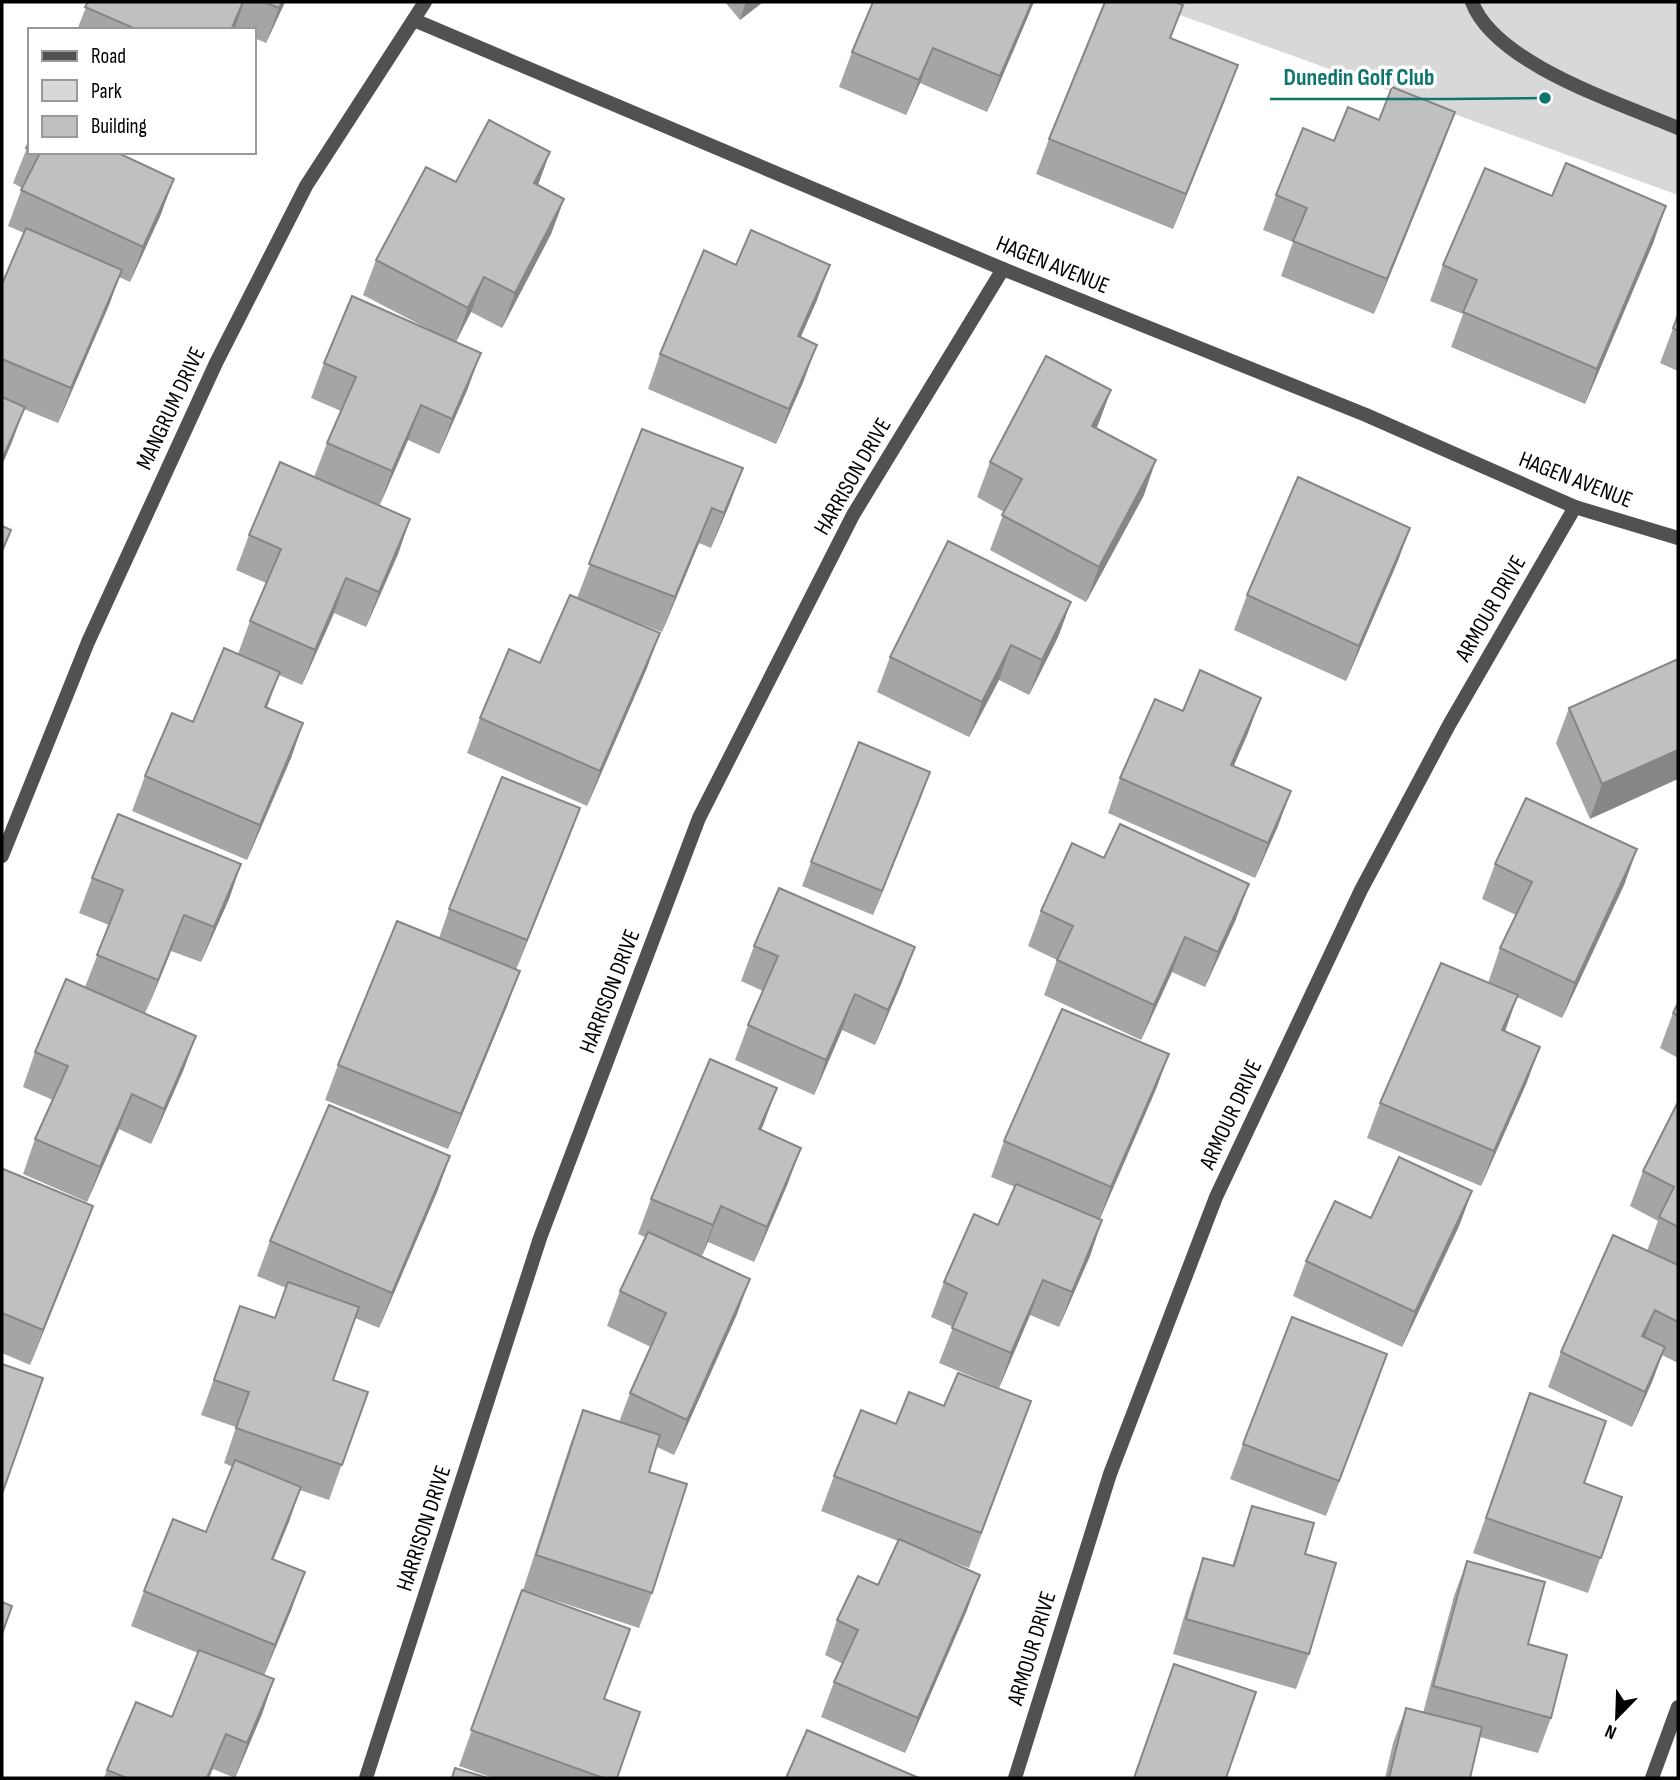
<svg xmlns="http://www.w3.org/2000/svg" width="1680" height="1780" viewBox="0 0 1680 1780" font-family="'Sofia Sans Condensed',sans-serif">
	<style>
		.green { fill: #d8d8d8 }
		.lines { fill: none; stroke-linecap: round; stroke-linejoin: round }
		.lane { stroke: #515151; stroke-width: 14 }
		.street { stroke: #515151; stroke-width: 14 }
		.wall { fill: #a5a5a5 }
		.shaded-wall { fill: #868686 }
		.building { fill: #c0c0c0; stroke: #868686; stroke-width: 2 }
		.labels { text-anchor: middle; stroke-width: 7; stroke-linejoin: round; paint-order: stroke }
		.street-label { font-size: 23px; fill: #000; stroke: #fff }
		.leader { fill: none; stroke: #0f766e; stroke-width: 2.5 }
		.callout-dot { fill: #0f766e; stroke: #fff; stroke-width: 2.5 }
		.callout-label { font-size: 24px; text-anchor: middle; font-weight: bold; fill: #0f766e; stroke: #fff; stroke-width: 7; stroke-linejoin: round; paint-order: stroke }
	</style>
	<rect width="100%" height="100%" fill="#fff"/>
	<!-- green -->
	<path class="green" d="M1144,2H1678V195Z"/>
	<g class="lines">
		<!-- lane -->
		<path class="lane" d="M1472,2C1495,64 1620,103 1678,128"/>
		<!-- street -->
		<g class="street">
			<path d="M414,20L1003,269L1366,415L1575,507L1678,538"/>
			<path d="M2,856L88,642L216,363L306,186L425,2"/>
			<path d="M366,1778L540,1238L699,818L853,515L1003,269"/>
			<path d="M1015,1778L1110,1474L1216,1197L1361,890L1449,725L1575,507"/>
			<path d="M1652,1778L1678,1707"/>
		</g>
	</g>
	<!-- wall -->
	<g class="wall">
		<path d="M88,2H285L266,43L254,38V30L234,29V30H77Z"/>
		<path d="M725,2H763L740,20Z"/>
		<path d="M1183,5L1171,38L1225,100L1173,229L1036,174L1049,139Z"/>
		<path d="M1029,14L987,112L920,83L906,115L839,87L852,52Z"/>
		<path d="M30,140V152H116L161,214L130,282L119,277L109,305L58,423L24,409L2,465V284L24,233L8,226L22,188L13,183Z"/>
		<path d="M1334,141L1442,147L1374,314L1281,276L1293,242L1263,230L1276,195Z"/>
		<path d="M550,152L538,185L564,199L551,234L502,328L471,312L456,342L468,388L439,454L408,440L379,506L410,519L398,554L366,627L334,613L302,685L279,675L267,707L303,723L291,758L247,860L132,811L145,776L193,722L238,654L250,621L266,583L236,570L249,535L314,477L327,443L341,411L311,398L324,363L434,332L363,295L376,260L456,182Z"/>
		<path d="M1654,241L1585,404L1451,347L1463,314L1430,301L1443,265Z"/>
		<path d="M736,265L817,300L800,337L804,380L776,444L648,389L660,354Z"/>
		<path d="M1678,315V371L1660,363Z"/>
		<path d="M1111,390L1096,428L1144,495L1086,602L990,550L1004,512L977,497L990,462Z"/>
		<path d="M642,429L730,503L711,548L699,543L662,632L615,614L647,668L587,806L467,753L480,718L540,663L577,598Z"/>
		<path d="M1410,528L1397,563L1346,681L1234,630L1247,595Z"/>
		<path d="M1071,602L1058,637L1029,695L999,680L969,737L877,692L890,657Z"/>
		<path d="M1678,659L1590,819L1556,743L1569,708Z"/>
		<path d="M1183,711L1248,733L1233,766L1278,826L1255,878L1108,813L1120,778Z"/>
		<path d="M921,797L873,915L802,886L811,862Z"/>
		<path d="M580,808L567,843L516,969L507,1006L448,1149L325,1100L338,1065L439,938L449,909Z"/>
		<path d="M1637,849L1624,885L1562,1018L1517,997L1505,1031L1527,1082L1481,1186L1367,1138L1380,1103L1488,983L1500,948L1516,915L1482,899L1495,864Z"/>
		<path d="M241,864L229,899L201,962L171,951L145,1013L196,1036L183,1071L151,1144L119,1129L87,1202L23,1174L35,1139L53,1100L23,1087L35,1052L85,987L109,925L79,913L92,878Z"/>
		<path d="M1041,911L1236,919L1205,987L1172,972L1141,1040L1044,995L1057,960L1028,946Z"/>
		<path d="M754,946L902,982L875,1045L842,1030L814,1095L735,1060L748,1025L763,991L741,981Z"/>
		<path d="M1678,1003V1058L1660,1048L1673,1013Z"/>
		<path d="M1169,1054L1156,1089L1100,1219L1102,1220L1090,1256L1059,1327L1030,1315L999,1388L939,1363L953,1327L931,1317L944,1282L998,1225L1015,1187L991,1177L1004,1141Z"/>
		<path d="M1678,1102V1363L1662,1355L1652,1382L1632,1427L1548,1387L1561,1352L1647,1251L1658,1221L1630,1206L1643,1171Z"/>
		<path d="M764,1123L761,1130L788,1183L754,1262L708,1242L701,1257L737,1314L674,1455L657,1447L649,1472L652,1593L639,1628L523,1590L570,1445L583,1410L619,1422L630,1393L651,1347L607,1326L620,1291L645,1237L638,1234L651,1199Z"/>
		<path d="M450,1156L437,1192L379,1328L355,1318L333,1380L368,1392L329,1500L300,1490L273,1560L292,1608L264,1675L274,1679L262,1714L235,1778L213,1769L209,1778H104L107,1770L172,1717L198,1653L131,1626L144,1591L206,1532L233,1467L224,1463L236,1427L201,1415L240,1306L275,1318L286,1288L257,1276L270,1241Z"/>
		<path d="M2,1171L93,1206L80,1241L30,1365L2,1353Z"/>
		<path d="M1472,1191L1459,1226L1402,1347L1293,1296L1306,1261L1371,1218Z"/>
		<path d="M1387,1354L1326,1516L1230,1479L1243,1444Z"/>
		<path d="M1530,1393L1584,1483L1622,1497L1588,1593L1473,1553Z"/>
		<path d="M1031,1401L969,1568L928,1552L967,1610L905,1753L821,1717L834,1682L843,1664L825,1655L837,1620L878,1585L898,1541L821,1511L834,1476L896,1424L944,1406Z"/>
		<path d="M1252,1506L1305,1554L1309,1654L1296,1689L1173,1654L1191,1593L1203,1558L1232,1566L1240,1541Z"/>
		<path d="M1467,1561L1528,1644L1551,1718L1538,1753L1480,1737L1470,1778H1385L1393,1743L1406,1708L1423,1713L1454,1596Z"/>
		<path d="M522,1590L604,1699L617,1778H493L459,1766Z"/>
	</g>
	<!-- shaded-wall -->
	<g class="shaded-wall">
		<path d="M244,2L234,30H231Z"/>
		<path d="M282,2H285L266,43L279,8Z"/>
		<path d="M746,2H763L740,20Z"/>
		<path d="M1032,2H1034L1029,14L987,112L1000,76Z"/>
		<path d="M933,48L920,83L906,115L919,80Z"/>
		<path d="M1238,65L1225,100L1173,229L1186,194Z"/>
		<path d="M1455,112L1442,147L1374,314L1387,279Z"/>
		<path d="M550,152L537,187L534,183Z"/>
		<path d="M174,179L161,214L130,282L143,247Z"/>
		<path d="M564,199L551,234L502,328L515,293Z"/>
		<path d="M1666,206L1654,241L1585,404L1597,369Z"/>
		<path d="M830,265L817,300L786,371L798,336Z"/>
		<path d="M122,270L109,305L58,423L71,388Z"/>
		<path d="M484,277L471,312L455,343L468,308Z"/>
		<path d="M817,345L804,380L776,444L789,409Z"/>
		<path d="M481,353L468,388L439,454L452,419Z"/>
		<path d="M1111,390L1098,425L1079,461L1092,426Z"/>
		<path d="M421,405L408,440L379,507L392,471Z"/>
		<path d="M25,407L12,442L2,465V460Z"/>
		<path d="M1156,460L1144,495L1086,602L1099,567Z"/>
		<path d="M743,468L730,503L711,548L724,513Z"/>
		<path d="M712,508L699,543L662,632L675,597Z"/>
		<path d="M410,519L398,554L366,627L379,592Z"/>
		<path d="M1410,528L1397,563L1346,681L1359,646Z"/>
		<path d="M346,578L334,613L302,685L315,650Z"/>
		<path d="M1071,602L1058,637L1029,695L1042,660Z"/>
		<path d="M660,633L647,668L587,806L600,771Z"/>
		<path d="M1011,645L999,680L969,737L982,702Z"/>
		<path d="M280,672L267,707H265Z"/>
		<path d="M1261,698L1248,733L1219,800L1231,765Z"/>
		<path d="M303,723L291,758L247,860L260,825Z"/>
		<path d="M1678,750V779L1590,819L1602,784Z"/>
		<path d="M930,772L921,797L873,915L882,891Z"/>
		<path d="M1291,791L1278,826L1255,878L1268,843Z"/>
		<path d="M580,808L567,843L514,975L527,940Z"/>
		<path d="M1637,849L1624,885L1562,1018L1575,983Z"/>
		<path d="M241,864L229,899L201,962L214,927Z"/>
		<path d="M1249,884L1236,919L1205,987L1218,952Z"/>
		<path d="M184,915L171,951L145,1015L158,980Z"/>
		<path d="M1185,937L1172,972L1141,1040L1154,1005Z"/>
		<path d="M915,947L902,982L875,1045L888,1010Z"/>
		<path d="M520,971L507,1006L448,1149L461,1114Z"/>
		<path d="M855,994L842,1030L814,1095L826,1060Z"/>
		<path d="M1518,995L1505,1031L1490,1065L1502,1030Z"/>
		<path d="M196,1036L183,1071L151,1144L164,1109Z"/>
		<path d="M1540,1047L1527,1082L1481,1186L1494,1151Z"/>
		<path d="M1169,1054L1156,1089L1098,1222L1111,1187Z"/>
		<path d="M777,1088L764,1123L746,1164L759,1129Z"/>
		<path d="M132,1094L119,1129L87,1202L100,1167Z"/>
		<path d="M801,1148L788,1183L754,1262L767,1227Z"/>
		<path d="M450,1156L437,1192L379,1328L392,1293Z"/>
		<path d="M1472,1191L1459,1226L1402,1347L1415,1312Z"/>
		<path d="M93,1206L80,1241L30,1365L43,1330Z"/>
		<path d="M721,1206L708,1242L700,1261L713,1225Z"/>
		<path d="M1102,1220L1090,1256L1059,1327L1072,1292Z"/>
		<path d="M750,1279L737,1314L674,1455L687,1420Z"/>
		<path d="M1043,1280L1030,1315L999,1388L1011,1353Z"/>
		<path d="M1655,1310L1642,1345V1336Z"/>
		<path d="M1665,1347L1652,1382L1632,1427L1645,1392Z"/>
		<path d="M1387,1354L1375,1389L1326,1516L1339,1481Z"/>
		<path d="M301,1487L289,1522L259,1594L272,1559Z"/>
		<path d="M305,1572L292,1608L262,1680L275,1645Z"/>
		<path d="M980,1575L967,1610L905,1753L918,1718Z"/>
		<path d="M274,1679L262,1714L235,1778L247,1743Z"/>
		<path d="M226,1734L209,1778H207Z"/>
	</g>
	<!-- building -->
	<g class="building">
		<path d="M88,2H243L231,30H138L85,7Z"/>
		<path d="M264,2H282L279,8Z"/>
		<path d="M873,2H1032L1000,76L933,48L919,80L852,52Z"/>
		<path d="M1105,2H1175L1183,5L1170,38L1238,65L1186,194L1049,139Z"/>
		<path d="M1392,87L1455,112L1387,279L1293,241L1307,208L1276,195L1303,128L1334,141L1348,107L1379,120Z"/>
		<path d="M489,120L550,152L534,183L564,199L515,293L484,277L468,308L376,260L426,167L456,182Z"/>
		<path d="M30,140V150L26,148Z"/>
		<path d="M34,152H116L174,179L143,247L21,190L39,155Z"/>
		<path d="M1566,163L1666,206L1597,369L1463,312L1477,280L1443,265L1485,168L1552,196Z"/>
		<path d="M26,228L122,270L71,388L2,359V284Z"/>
		<path d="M751,230L830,265L798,336L817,345L789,409L660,354L704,250L736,265Z"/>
		<path d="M352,296L481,353L452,419L421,405L392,471L327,443L356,377L324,363Z"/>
		<path d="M1678,315V331L1673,328Z"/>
		<path d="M1046,356L1111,390L1092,426L1156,460L1099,567L1002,515L1022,479L990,462Z"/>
		<path d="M2,397L25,407L2,460Z"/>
		<path d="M642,429L743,468L724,513L712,508L675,597L589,564Z"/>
		<path d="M280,462L410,519L379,592L346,578L315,650L250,621L281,549L249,535Z"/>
		<path d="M1298,477L1410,528L1359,646L1247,595Z"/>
		<path d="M2,526L11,530L2,551Z"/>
		<path d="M948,541L1071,602L1042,660L1011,645L982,702L890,657Z"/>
		<path d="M570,595L660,633L600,771L480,718L509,649L540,663Z"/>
		<path d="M224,648L280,672L265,707L303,723L260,825L145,776L172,713L193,722Z"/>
		<path d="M1678,659V750L1602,784L1569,708Z"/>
		<path d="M1200,670L1261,698L1231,765L1291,791L1268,843L1120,778L1155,699L1183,711Z"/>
		<path d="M859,742L930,772L882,891L811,862Z"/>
		<path d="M502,777L580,808L527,940L449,909Z"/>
		<path d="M1526,798L1637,849L1575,983L1500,948L1532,882L1495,864Z"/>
		<path d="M118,814L241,864L214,927L184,915L158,980L97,955L123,890L92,878Z"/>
		<path d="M1120,824L1249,884L1218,952L1185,937L1154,1005L1057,960L1073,926L1041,911L1072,843L1104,858Z"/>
		<path d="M779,888L915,947L888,1010L855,994L826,1060L748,1025L778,956L754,946Z"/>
		<path d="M397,921L520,971L461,1114L338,1065Z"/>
		<path d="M1441,963L1518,995L1502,1030L1540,1047L1494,1151L1380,1103Z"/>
		<path d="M66,979L196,1036L164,1109L132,1094L100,1167L35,1139L68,1066L35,1052Z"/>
		<path d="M1678,1003V1016L1673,1013Z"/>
		<path d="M1062,1009L1169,1054L1111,1187L1004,1141Z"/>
		<path d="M710,1059L777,1088L759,1129L801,1148L767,1227L721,1206L713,1225L651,1199Z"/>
		<path d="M1678,1102V1227L1659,1217L1674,1187L1643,1171Z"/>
		<path d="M329,1105L450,1156L392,1293L270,1241Z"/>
		<path d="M1399,1157L1472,1191L1415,1312L1306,1261L1335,1201L1371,1218Z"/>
		<path d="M3,1169L93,1206L43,1330L2,1313V1171Z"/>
		<path d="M1016,1184L1102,1220L1072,1292L1043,1280L1011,1353L952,1328L967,1293L944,1282L974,1214L998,1225Z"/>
		<path d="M648,1232L750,1279L687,1420L630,1393L666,1313L620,1291Z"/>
		<path d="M1613,1235L1678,1265V1322L1655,1310L1642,1336L1665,1347L1645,1392L1561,1352Z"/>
		<path d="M288,1282L359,1307L333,1380L368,1392L342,1465L236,1428L249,1392L214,1380L240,1306L275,1318Z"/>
		<path d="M1292,1317L1387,1354L1339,1481L1243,1444Z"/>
		<path d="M2,1364L43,1378L2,1494Z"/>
		<path d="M958,1373L1031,1401L981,1533L834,1476L861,1410L896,1424L909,1392L944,1406Z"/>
		<path d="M1530,1393L1606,1421L1584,1483L1622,1497L1601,1558L1486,1518Z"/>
		<path d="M583,1410L660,1435L649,1472L687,1484L652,1593L536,1555Z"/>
		<path d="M235,1460L301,1487L272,1559L305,1572L275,1645L144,1591L173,1519L206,1532Z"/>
		<path d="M1252,1506L1314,1523L1305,1554L1336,1563L1309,1654L1186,1619L1203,1558L1234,1566Z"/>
		<path d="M899,1539L980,1575L918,1718L834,1682L858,1630L837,1620L858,1576L878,1585Z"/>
		<path d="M1467,1561L1545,1582L1528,1644L1567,1655L1551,1718L1433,1686Z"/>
		<path d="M522,1590L630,1629L604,1699L640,1712L617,1778H603L471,1730Z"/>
		<path d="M2,1602L12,1606L2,1634Z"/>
		<path d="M199,1650L274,1679L247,1743L226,1734L207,1778H127L107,1770L136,1702L172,1717Z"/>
		<path d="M1174,1664L1256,1692L1226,1778H1134Z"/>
		<path d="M1406,1708L1482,1727L1470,1778H1389Z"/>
		<path d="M807,1730L919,1778H786Z"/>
		<path d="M455,1768L488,1778H452Z"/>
	</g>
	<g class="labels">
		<!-- street labels -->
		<g class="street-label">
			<text transform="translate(1053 264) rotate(22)" y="8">HAGEN AVENUE</text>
			<text transform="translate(170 408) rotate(-65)" y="8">MANGRUM DRIVE</text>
			<text transform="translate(852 476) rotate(-60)" y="8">HARRISON DRIVE</text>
			<text transform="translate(1576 479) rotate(21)" y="8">HAGEN AVENUE</text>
			<text transform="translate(1490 608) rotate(-60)" y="8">ARMOUR DRIVE</text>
			<text transform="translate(609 991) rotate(-69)" y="8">HARRISON DRIVE</text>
			<text transform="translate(1230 1114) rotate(-65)" y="8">ARMOUR DRIVE</text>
			<text transform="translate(423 1528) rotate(-72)" y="8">HARRISON DRIVE</text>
			<text transform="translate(1031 1648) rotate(-73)" y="8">ARMOUR DRIVE</text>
		</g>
	</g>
	<!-- callouts -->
	<path class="leader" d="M1545 98L1449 99H1270"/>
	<circle class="callout-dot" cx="1545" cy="98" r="7"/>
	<g class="callout-label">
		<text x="1359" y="85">Dunedin Golf Club</text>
	</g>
	<!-- border -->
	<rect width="1680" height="1780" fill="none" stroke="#000000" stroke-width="7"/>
	<!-- legend -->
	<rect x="28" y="28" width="228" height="126" fill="#ffffff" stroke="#999999" stroke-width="2"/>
	<rect x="42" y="51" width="35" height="10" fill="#515151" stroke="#999999" stroke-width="2"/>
	<text x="91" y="63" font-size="21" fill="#000000">Road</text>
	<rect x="42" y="80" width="35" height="21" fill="#d8d8d8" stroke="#999999" stroke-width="2"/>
	<text x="91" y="98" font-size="21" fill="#000000">Park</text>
	<rect x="42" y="116" width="35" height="21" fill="#c0c0c0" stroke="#999999" stroke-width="2"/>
	<text x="91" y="133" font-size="21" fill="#000000">Building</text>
	<!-- north arrow -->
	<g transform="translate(1617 1717) rotate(203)" stroke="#ffffff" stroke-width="5" paint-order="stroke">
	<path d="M0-5L12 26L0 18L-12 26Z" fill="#000000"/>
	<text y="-10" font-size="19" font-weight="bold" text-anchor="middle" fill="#000000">N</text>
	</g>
</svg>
